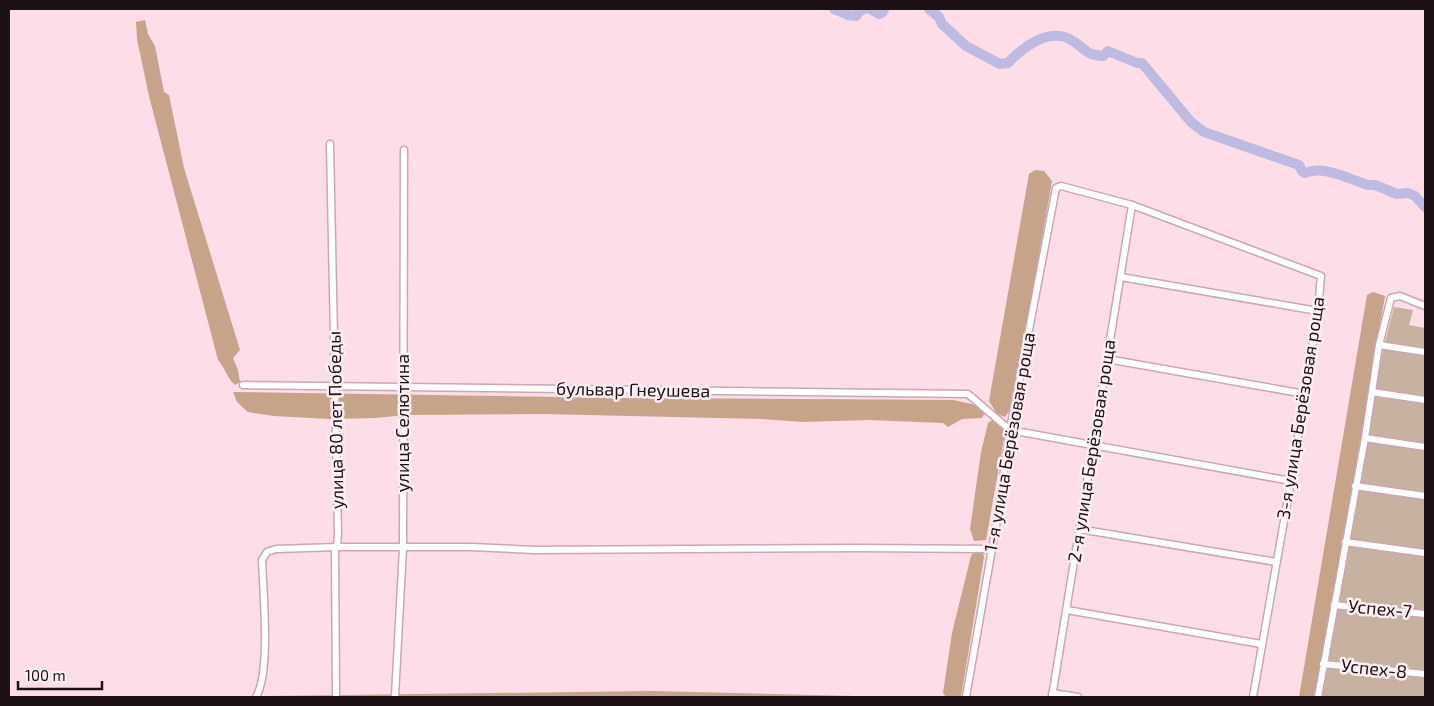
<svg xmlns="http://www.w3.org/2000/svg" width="1434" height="706" viewBox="0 0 1434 706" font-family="'Exo 2',sans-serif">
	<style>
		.green { fill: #c7b1a0 }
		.forest { fill: #c6a389 }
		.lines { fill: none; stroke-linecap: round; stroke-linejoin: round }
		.river { stroke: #bfbae1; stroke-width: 10 }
		.minor-casing { stroke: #cba7b4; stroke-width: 9 }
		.minor { stroke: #fff; stroke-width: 6 }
		.labels { text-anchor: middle; stroke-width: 5; stroke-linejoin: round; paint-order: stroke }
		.street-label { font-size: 18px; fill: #1e1116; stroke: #ffeff4 }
	</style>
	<rect width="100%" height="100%" fill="#fcdde8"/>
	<!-- green -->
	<path class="green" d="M1394,307L1413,310L1409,325L1425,328V697H1320L1383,350Z"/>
	<!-- forest -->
	<g class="forest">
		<path d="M145,20L148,34L155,46L164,92L169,95L184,168L240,350L233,358L238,370L240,382L235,385C227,378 225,368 218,360L149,96L137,39L136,22Z"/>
		<path d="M1035,170L1044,171L1052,181L1012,407L1005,417L997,414L989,401L1029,174Z"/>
		<path d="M1373,292L1385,296L1316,697H1299L1367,295Z"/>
		<path d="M233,392L627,398L953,400L976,405L986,410L982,418L962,419L948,427L943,423L869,420L802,422L762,419L543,414L406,415L375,418L330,419L274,416L248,412L237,402Z"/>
		<path d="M992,420L999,421L1006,427L986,540L974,541L970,529L981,452L988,423Z"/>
		<path d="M974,552L983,553L984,557L961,697H946L943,693L952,633L971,556Z"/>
		<path d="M652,691L896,697H267L269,696Z"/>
	</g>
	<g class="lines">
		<!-- river -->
		<g class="river">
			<path d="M834,9L848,15L856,16L859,12L864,9"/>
			<path d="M870,9L879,14L883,12L884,9"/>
			<path d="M929,9L939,17L942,24L966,46L1000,64L1008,63C1023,47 1050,26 1073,41C1085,49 1086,55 1103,56L1108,51L1137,63H1142L1191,122L1204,132L1299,165L1302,171L1305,173C1324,165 1349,179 1368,185H1375L1397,194L1408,193L1415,196L1425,207"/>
		</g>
		<!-- minor casing -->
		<g class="minor-casing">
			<g id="minor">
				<path d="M330,144L338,534L337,547L335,550L336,694"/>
				<path d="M1121,277L1318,311"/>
				<path d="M1379,345L1425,352"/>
				<path d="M1107,359L1305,394"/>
				<path d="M243,385L968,394L1010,430L1291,481"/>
				<path d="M1372,392L1425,400"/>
				<path d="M1365,438L1425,447"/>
				<path d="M1355,486L1425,496"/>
				<path d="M1079,529L1276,562"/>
				<path d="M1345,542L1425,553"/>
				<path d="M1334,605L1425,614"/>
				<path d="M1067,610L1261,644"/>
				<path d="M1323,664L1425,674"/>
				<path d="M1052,693L1078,697"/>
				<path d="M395,696L403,548L404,150"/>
				<path d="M256,697C271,672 263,592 262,560L267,552L276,549L337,547H471L534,550L857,548L992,549"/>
				<path d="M966,697L996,526L1010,430L1056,188L1061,186L1132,205L1321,276L1318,311L1291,481L1253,697"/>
				<path d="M1052,697L1132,205"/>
				<path d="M1318,697L1365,438L1379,345L1391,298L1400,296L1425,306"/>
			</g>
		</g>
		<!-- minor -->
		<use href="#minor" class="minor"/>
	</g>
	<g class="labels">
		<!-- street labels -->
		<g class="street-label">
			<text transform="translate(633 390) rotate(1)" y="6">бульвар Гнеушева</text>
			<text transform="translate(1301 408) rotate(-81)" y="6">3-я улица Берёзовая роща</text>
			<text transform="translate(336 420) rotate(-91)" y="6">улица 80 лет Победы</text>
			<text transform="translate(403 423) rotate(-90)" y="6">улица Селютина</text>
			<text transform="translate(1010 442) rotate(-80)" y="6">1-я улица Берёзовая роща</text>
			<text transform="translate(1092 451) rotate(-81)" y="6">2-я улица Берёзовая роща</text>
			<text transform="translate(1380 609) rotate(5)" y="6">Успех-7</text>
			<text transform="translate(1374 669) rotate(6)" y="6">Успех-8</text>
		</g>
	</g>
	<!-- border -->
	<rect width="1434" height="706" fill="none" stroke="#1e1116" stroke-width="20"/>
	<!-- scale -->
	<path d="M18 681v8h84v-8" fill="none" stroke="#1e1116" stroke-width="2.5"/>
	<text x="25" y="681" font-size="15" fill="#1e1116" stroke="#ffeff4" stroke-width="4" paint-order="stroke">100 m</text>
</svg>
